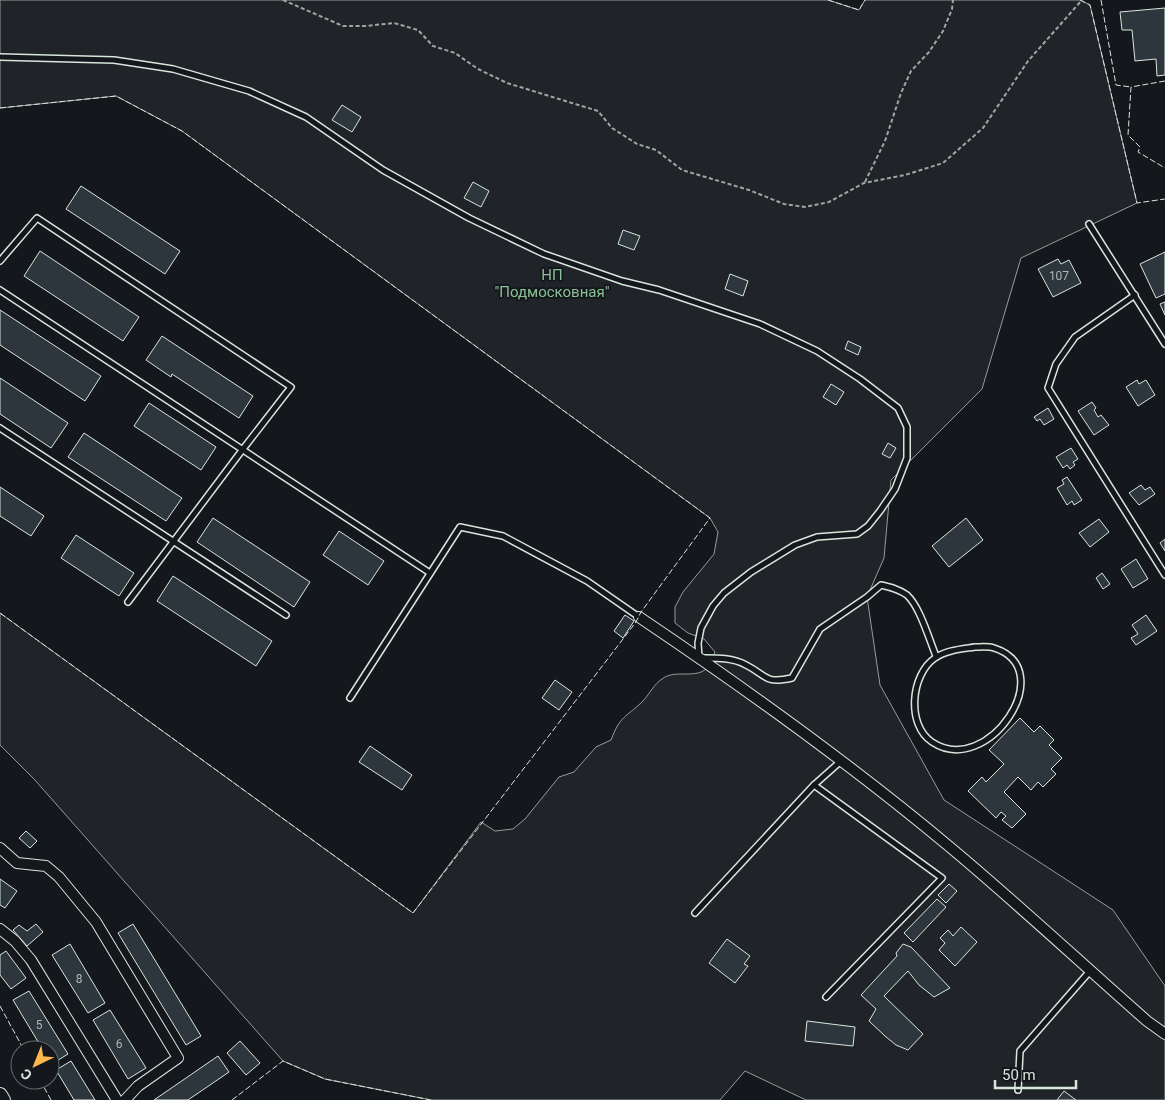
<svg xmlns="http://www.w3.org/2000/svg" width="1165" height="1100" viewBox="0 0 1165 1100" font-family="Roboto,sans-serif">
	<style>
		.green { fill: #202428; stroke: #939e99 }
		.building { fill: #2c363c; stroke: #d8e6dc }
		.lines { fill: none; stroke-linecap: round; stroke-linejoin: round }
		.service-casing { stroke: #d8e6dc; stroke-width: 8 }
		.minor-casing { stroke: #d8e6dc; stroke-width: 12 }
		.secondary-casing { stroke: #d8e6dc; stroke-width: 16 }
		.path { stroke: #9da8a2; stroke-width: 2; stroke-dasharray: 4 2.5; stroke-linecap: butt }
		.service { stroke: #14181c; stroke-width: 5 }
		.minor { stroke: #14181c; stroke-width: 10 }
		.secondary { stroke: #14181c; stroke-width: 14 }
		.fence { stroke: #d8e6dc; stroke-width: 1; stroke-dasharray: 6 2.5; stroke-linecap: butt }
		.labels { text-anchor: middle; stroke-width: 4; stroke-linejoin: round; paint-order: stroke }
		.number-label { font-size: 12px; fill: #adbab4 }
		.park-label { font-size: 15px; fill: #8ac095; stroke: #14181c }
	</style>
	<rect width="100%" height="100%" fill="#14181c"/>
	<!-- green -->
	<path class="green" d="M0,0H828L859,10L865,0H1080L1090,5L1137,203L1021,258L982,389L891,480L884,558L867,597L880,685L944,800L1113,910L1165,986V1100H806L745,1071L720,1100H431L325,1079L283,1061L34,779L0,745V613L413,913L481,822L495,831L513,829L525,819L559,777L574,772L596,747L611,740C620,716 625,718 642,702C649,695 654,684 662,679C676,668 697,681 709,666C712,663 713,656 715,652L704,639L688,633L675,623V607L683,592L714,554L718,532L710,518L182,131L116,96L0,108Z"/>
	<!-- building -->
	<g class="building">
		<path d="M1165,8V75L1157,76L1156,59L1135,61L1132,30H1122L1120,12Z"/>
		<path d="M342,105L361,117L352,132L332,120Z"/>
		<path d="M473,182L489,191L481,207L464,198Z"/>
		<path d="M81,186L180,251L165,274L66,209Z"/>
		<path d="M623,230L640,236L634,250L618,244Z"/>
		<path d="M40,251L139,317L123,341L24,276Z"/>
		<path d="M1165,252V294L1156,298L1140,264Z"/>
		<path d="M1058,259L1061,264L1069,260L1081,283L1053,297L1038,269Z"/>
		<path d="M730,274L748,281L743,296L725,289Z"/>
		<path d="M1165,302V315L1160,304Z"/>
		<path d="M0,310L101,376L85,401L0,345Z"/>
		<path d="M162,336L253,396L239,418L172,374L171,377L146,360Z"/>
		<path d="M848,341L861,347L858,355L845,349Z"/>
		<path d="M0,378L68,423L51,448L0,414Z"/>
		<path d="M1137,380L1139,384L1146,380L1155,395L1138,406L1126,387Z"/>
		<path d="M831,384L844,392L836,405L823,397Z"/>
		<path d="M1092,402L1096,408L1094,410L1098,417L1101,415L1109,425L1094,435L1078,411Z"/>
		<path d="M149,403L216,447L201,470L134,426Z"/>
		<path d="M1048,408L1054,419L1044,425L1040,419L1037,421L1034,417Z"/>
		<path d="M84,433L182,498L166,521L68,457Z"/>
		<path d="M888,443L896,448L890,458L882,454Z"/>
		<path d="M1071,448L1078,459L1073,462L1075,465L1070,469L1067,465L1063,468L1056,457Z"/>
		<path d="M1067,477L1082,500L1074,505L1072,501L1067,505L1057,488L1064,484L1062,480Z"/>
		<path d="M1141,485L1145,490L1150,487L1155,494L1139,505L1129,493Z"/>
		<path d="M0,487L44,516L31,536L0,516Z"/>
		<path d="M213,518L310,582L294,607L197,542Z"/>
		<path d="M966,518L983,540L949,567L932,546Z"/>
		<path d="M1099,519L1109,532L1090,547L1079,533Z"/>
		<path d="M339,531L384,561L368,585L323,555Z"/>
		<path d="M76,535L134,573L119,596L61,558Z"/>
		<path d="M1165,539V551L1160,543Z"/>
		<path d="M1136,559L1148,579L1133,588L1121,569Z"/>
		<path d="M1102,573L1110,584L1103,589L1096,578Z"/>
		<path d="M173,576L272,641L256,666L157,601Z"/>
		<path d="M625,615L634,621L623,638L614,631Z"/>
		<path d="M1146,615L1157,631L1136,645L1131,638L1138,634L1132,625Z"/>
		<path d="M555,680L572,692L559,710L542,698Z"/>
		<path d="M1020,718L1034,732L1040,726L1054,740L1049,745L1062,758L1051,769L1056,774L1043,787L1038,782L1031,790L1018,777L1004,792L1026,814L1012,828L1002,820L1006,816L1001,812L996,818L968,791L982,777L986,782L1004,764L989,750Z"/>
		<path d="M370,746L412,775L402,790L359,762Z"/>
		<path d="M26,831L37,841L30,848L19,838Z"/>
		<path d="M0,879L17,891L5,908L0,905Z"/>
		<path d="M949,884L957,891L946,903L938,895Z"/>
		<path d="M937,899L946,907L913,942L904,933Z"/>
		<path d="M36,924L43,932L27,946L13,930L19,925L27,931Z"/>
		<path d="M133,924L201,1036L186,1045L118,933Z"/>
		<path d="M961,927L977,942L955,966L939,950L945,943L940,938L948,930L953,936Z"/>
		<path d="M727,939L750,956L744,964L748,966L735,983L709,963Z"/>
		<path d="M70,944L105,1003L88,1013L52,955Z"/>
		<path d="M903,944L911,947L950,988L934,997L919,985L908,971L884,996L923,1034L908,1050L896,1045L885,1036L869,1021L876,1009L861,995L897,956L896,953Z"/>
		<path d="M6,951L26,978L11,989L0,975V955Z"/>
		<path d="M29,991L68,1054L52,1064L50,1061V1050H43L13,1000Z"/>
		<path d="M110,1010L146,1068L128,1079L93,1020Z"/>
		<path d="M807,1021L855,1027L853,1046L805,1041Z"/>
		<path d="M240,1041L260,1063L246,1075L227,1053Z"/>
		<path d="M218,1056L229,1072L188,1100H154Z"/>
		<path d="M71,1061L95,1100H74L56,1070Z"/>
		<path d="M1064,1091L1076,1100H1057Z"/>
	</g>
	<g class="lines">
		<!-- service casing -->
		<g class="service-casing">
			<g id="service">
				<path d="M0,57L114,60L173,69L249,91L306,117L383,170L469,218L544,254L622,281L659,290L760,324L817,351L860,379L898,408L907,427V458L895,489L880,511L868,526L857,534L817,537L795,545L751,572L724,593L713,606L701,628L698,643L699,658C714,658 732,657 746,665C768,676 764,684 792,678L820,629L867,597L881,585C890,587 899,589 907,595C920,607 929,639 936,656"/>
				<path d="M1089,224L1165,344"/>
				<path d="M0,261L37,218L291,387L243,449L128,602"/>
				<path d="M0,290L430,573"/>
				<path d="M1135,295L1075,337L1056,364L1048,388L1165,575"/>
				<path d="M0,428L286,615"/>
				<path d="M975,647C981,647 988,646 994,648C1061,669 988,779 932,742C906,725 911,674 935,658C946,650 962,649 975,647Z"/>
				<path d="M350,698L460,527L503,536L587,581L639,617"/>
				<path d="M814,785L942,878L826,997"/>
				<path d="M695,913L814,785L841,761"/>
				<path d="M1018,1090L1020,1051L1090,971"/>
			</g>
		</g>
		<!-- minor casing -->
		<g class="minor-casing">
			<g id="minor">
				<path d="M639,617C746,689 852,765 951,848C1018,904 1081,963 1147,1021L1165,1034"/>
				<path d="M0,848L17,863L46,866L59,877L96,922L178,1058L138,1086L125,1100"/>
				<path d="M0,929L15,941L31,960L117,1100"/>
			</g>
		</g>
		<!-- secondary casing -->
		<g class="secondary-casing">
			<path id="secondary" d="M0,1095L3,1100"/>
		</g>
		<!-- path -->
		<g class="path">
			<path d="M283,0L343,26H366L394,23L418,30L433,46L455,53L478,69L507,83L598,111L612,128L637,144L656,150L682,170L749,190L784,204L805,207L829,202L864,183L905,175L943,163L983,128L1028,61L1082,0"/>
			<path d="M865,182L885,141L901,93L911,71L929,52L943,31L952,9L953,0"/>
		</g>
		<!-- service -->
		<use href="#service" class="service"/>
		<!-- minor -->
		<use href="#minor" class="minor"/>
		<!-- secondary -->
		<use href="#secondary" class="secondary"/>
		<!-- fence -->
		<g class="fence">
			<path d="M828,0L859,10L865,0"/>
			<path d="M1080,0L1090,5L1137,203L1165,199"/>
			<path d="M1101,0L1116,85L1131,87"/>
			<path d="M1165,81L1131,87L1128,135L1140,147L1138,152L1165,168"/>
			<path d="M0,108L116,96L182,131L710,518L641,612L636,622L413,913L0,613"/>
			<path d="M0,1006L24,1050"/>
			<path d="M40,1080L51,1100"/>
			<path d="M232,1100L283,1061L325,1079L431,1100"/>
		</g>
	</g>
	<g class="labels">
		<!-- number labels -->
		<g class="number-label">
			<text x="1059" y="280">107</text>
			<text x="79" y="983">8</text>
			<text x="39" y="1029">5</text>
			<text x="119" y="1048">6</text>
		</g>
		<!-- park labels -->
		<g class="park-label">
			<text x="552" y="280">НП<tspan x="552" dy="17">"Подмосковная"</tspan></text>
		</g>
	</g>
	<!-- north arrow -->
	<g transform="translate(35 1065) rotate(223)"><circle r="24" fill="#14181c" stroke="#626a69"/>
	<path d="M0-4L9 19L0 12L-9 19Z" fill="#ffb74d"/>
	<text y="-8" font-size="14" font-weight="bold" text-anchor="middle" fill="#d8e6dc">С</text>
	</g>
	<!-- scale -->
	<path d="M995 1080v8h81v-8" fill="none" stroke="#d8e6dc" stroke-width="2.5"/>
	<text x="1002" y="1080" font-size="15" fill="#d8e6dc" stroke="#14181c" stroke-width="4" paint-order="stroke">50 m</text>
</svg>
